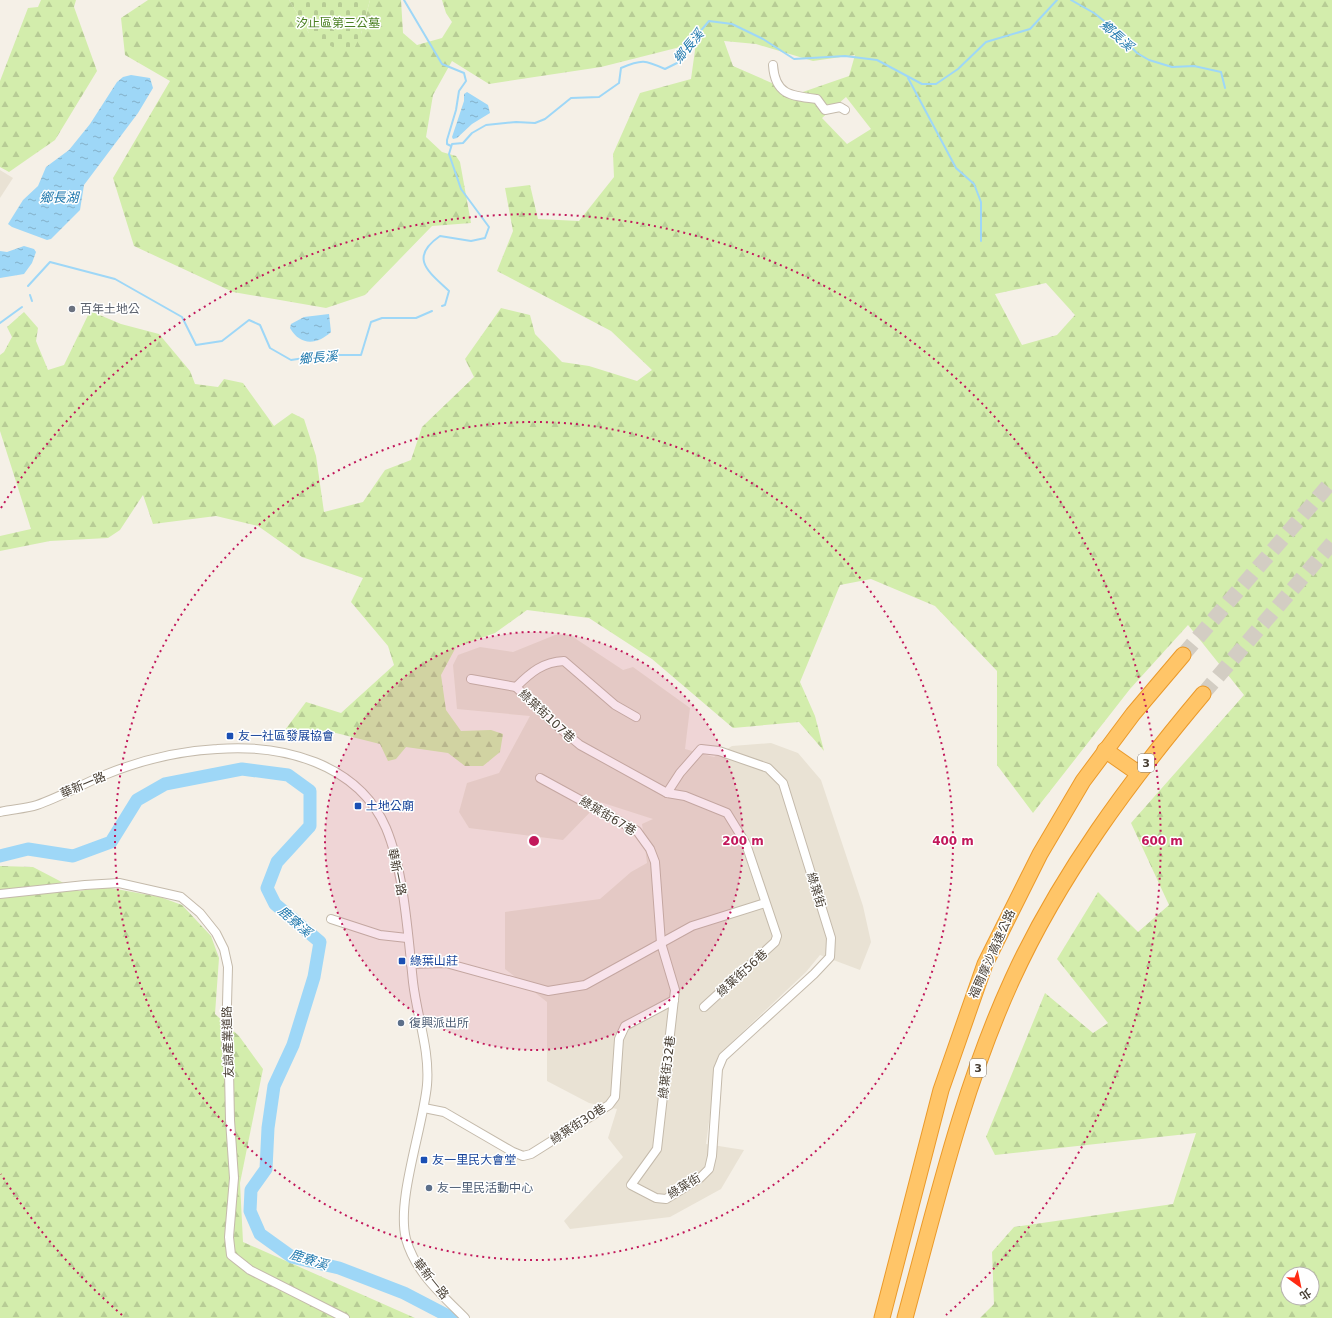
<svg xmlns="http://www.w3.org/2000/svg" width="1332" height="1318" viewBox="0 0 1332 1318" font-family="'DejaVu Sans','Noto Sans TC',sans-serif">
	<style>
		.residential { fill: #e9e2d4 }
		.forest { fill: url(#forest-firs); fill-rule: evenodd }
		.cemetery { fill: url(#cemetery-stones) }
		.water { fill: url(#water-ripples) }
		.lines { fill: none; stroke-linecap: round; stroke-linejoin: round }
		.stream { stroke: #9ed7f7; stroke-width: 2 }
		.river { stroke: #9ed7f7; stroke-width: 13 }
		.highway-tunnel { stroke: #d3cdc3; stroke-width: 15; stroke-dasharray: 15 8; stroke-linecap: butt }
		.street-casing { stroke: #c4baab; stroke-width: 10 }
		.highway-casing { stroke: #eb9a2a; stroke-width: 17 }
		.street { stroke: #fff; stroke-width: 8 }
		.highway { stroke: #ffc568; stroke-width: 15 }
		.ring { fill: none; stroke: #c2185b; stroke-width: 2; stroke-dasharray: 2 4 }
		.worship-dot { fill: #6b7280; stroke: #fff; stroke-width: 1.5 }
		.transit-dot { fill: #1a4fb4; stroke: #fff; stroke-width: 1.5 }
		.service-dot { fill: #5c6f8a; stroke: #fff; stroke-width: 1.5 }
		.labels { text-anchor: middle; stroke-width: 3; stroke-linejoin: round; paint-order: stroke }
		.shield { fill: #fff; stroke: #807972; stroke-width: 1 }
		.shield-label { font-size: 11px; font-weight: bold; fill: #494035 }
		.park-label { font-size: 12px; fill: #4b8022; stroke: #fff }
		.worship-label { font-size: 12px; fill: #5b616d; stroke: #fff; text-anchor: start }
		.street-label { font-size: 12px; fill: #494035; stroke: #fff }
		.transit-label { font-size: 12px; fill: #164399; stroke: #fff; text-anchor: start }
		.service-label { font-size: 12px; fill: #4e5e75; stroke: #fff; text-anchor: start }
		.water-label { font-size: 13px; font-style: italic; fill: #227aae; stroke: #fff }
		.centre { fill: #c2185b; stroke: #fff; stroke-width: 2 }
		.ring-label { font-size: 12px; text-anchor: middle; font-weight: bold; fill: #c2185b; stroke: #fff; stroke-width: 3; stroke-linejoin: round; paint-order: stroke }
	</style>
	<defs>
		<pattern id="forest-firs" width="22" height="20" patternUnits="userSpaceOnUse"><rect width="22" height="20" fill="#d3edac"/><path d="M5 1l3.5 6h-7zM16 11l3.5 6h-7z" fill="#b7cc95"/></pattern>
		<pattern id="cemetery-stones" width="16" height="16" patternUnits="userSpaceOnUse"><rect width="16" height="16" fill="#d3edac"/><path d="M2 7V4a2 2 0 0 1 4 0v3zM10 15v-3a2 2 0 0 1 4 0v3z" fill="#b7cc95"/></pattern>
		<pattern id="water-ripples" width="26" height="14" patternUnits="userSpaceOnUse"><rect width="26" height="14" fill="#9ed7f7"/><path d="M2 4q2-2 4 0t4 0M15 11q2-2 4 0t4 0" fill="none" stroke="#83b0c9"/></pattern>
	</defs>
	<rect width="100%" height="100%" fill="#f5f0e7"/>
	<!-- residential -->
	<g class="residential">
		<path d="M0,170L13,178L0,198Z"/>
		<path d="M555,635H570L623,670L633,667L690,708L685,749L714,757L732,746L771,743L798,753L821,780L863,906L871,942L860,970L820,955L806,972L718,1055L706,1144L744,1150L721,1189L670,1217L570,1229L564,1221L623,1157L608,1138L617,1109L589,1103L547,1081V1002L505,969V912L600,899L631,872L647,863L642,824L653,819L600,802L563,840L469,828L459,812L467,783L499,773L530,716L457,709L453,665L458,655L480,647L513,652Z"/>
	</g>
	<!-- forest -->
	<g class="forest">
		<path d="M41,0H76L74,7L97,71L55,140L9,172L0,167V81L28,8L38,7Z"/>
		<path d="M148,0H289L309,33L361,34L370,0H401L403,33L417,45L442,38L452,22L446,13L442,0H1332V1318H980L994,1304L992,1252L1014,1227L1173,1204L1196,1133L995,1155L986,1137L1045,993L1093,1033L1108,1023L1057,959L1098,892L1138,932L1169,905L1131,823L1244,695L1188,625L1130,689L1033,813L997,765V671L935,606L871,579L840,585L800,682L815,716L824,751L799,722L733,728L652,659L589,618L527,610L495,633L456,647L441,675L446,710L461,731L491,730L503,734L500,752L483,766H465L448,753L406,747L396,759L388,761L380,744L336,733L285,730L306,702L341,713L394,665L388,646L351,602L363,578L302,557L258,526L216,516L153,524L143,495L120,530L108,538L50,541L0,551V536L31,529L0,431V355L4,352L12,337L7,327L24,312L38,328L36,341L48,370L64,365L90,311L121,324L159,334L190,371L195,384L218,387L224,379L243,383L274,426L292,413L304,419L316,456L324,512L363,502L385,470L411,460L422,427L474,377L465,359L501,308L530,315L535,334L562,362L589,366L637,381L652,370L611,331L497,271L513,231L505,188L530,185L538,219L579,221L614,177L613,154L640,93L691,79L696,43L601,67L489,84L452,61L433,95L426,137L442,152L456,156L460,162L471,223L432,226L365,295L326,308L233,292L134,246L113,178L170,81L125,55L121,18ZM724,41L756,44L813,61L855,55L849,76L797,94L733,66ZM846,97L871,129L847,144L822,118ZM1046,283L1075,315L1057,335L1022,345L995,294ZM1288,1274H1312V1298H1288Z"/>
		<path d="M0,866L33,867L79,891L105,887L160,897L182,905L211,936L219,958L215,1014L239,1036L263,1069L240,1183L243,1242L415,1318H0Z"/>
	</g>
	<!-- cemetery -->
	<path class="cemetery" d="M289,0H370L361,34L354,49H336L309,33Z"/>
	<!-- water -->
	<g class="water">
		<path d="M131,75L150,78L153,88L138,113L84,185L80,210L51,239L47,240L12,227L8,224L23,200L38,186L46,167L69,150L90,124L117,82L123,77Z"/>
		<path d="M467,92L488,105L490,113L472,124L457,138L453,139L452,137L464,101V94Z"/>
		<path d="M24,246L34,249L36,252L32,263L24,274L0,278V251L7,252Z"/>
		<path d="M329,314L331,332C317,345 300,346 290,328L291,324L304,317Z"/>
	</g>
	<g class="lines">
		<!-- stream -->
		<g class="stream">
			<path d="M404,0L442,64L464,73L466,81L459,91L456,110L447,140V144L451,146"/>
			<path d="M1071,0L1094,13L1113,28L1137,53L1149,60L1172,67L1194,66L1221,72L1225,88"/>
			<path d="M908,78L956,168L974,184L981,202V241"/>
			<path d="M28,286L50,262L115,279L182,317L196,345L222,341L249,320L260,325L270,348L291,360L325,355H361L371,322L382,318H416L432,311"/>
			<path d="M30,295L32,301"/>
			<path d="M442,306L445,305L449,291C429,272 408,258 440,236L471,241L485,238L489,227L461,189L449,154L452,144L463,143L472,133L486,125L516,122L535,123L545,119L571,98L599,97L619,83L621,68C642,59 645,60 665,69L677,63L693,40L709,21L732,24L763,39L794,59L845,56L877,60L922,84H936L958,69L986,42L1030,29L1057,0"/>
			<path d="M0,323L22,307"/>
		</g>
		<!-- river -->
		<path class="river" d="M0,856L28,849L73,856L111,842L137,800L165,784L242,769L288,775L310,791V826L277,862L267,888L275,904L320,942L314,977L293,1045L274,1086L268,1128L266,1169L251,1190L250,1211L260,1234L292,1257L339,1268L404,1293L452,1318"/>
		<!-- highway-tunnel -->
		<g class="highway-tunnel">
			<path d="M1183,655L1332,481"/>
			<path d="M1203,694L1332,543"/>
		</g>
		<!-- street casing -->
		<g class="street-casing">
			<g id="street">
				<path d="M773,65C775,95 791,96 817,99L825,110L840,107L845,110"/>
				<path d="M471,679L516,687"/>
				<path d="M516,687L556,725L580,745L667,793L685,796L727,813L746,844L777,936L775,942L704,1007"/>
				<path d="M516,687C531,672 543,662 564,661L615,705L636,717"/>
				<path d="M540,778L637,831L650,849L655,862L661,943L675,990L657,1149L631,1185L656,1198L666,1199L700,1178L709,1169L712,1156L718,1069L723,1057L814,974L830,957L831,938L783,783L768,768L719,751L701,749L680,773L667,793"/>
				<path d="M0,812C12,809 25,809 37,805C60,797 81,785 102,776C138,761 178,751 217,749C282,744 358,763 386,828C404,871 408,935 413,982C417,1017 430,1050 427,1085C423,1128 396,1200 406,1239C415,1272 442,1295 465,1318"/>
				<path d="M0,894L85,885L119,883L181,897L200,913L216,933L224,949L228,967L226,1041L229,1071L230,1120L234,1178L229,1237L231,1255L250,1270L345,1318"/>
				<path d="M331,919L380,935L407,938"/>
				<path d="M411,964L446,963L548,991L585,985L692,926L765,903"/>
				<path d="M424,1108L444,1112L513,1152L523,1156L531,1154L609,1105L615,1097L619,1039L625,1026L674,1000"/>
			</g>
		</g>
		<!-- highway casing -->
		<g class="highway-casing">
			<g id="highway">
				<path d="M1105,750L1138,773"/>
				<path d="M882,1318L941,1090L985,964L1040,854L1083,781L1133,714L1183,655"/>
				<path d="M905,1318C936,1204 963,1087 1012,980C1060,875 1129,782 1203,694"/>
			</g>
		</g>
		<!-- street -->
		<use href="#street" class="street"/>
		<!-- highway -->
		<use href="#highway" class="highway"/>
	</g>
	<!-- distance rings -->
	<circle cx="534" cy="841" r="209" fill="#c2185b" fill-opacity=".12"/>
	<g class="ring">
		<circle cx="534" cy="841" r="209"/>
		<circle cx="534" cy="841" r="419"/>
		<path d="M122 1315A628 628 0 0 1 1 1174M1 508A628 628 0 1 1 946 1315"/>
	</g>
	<!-- markers -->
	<circle class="worship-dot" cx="72" cy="309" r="4"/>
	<g class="transit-dot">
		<rect x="226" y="732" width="8" height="8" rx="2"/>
		<rect x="354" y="802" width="8" height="8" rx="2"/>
		<rect x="398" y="957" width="8" height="8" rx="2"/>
		<rect x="420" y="1156" width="8" height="8" rx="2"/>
	</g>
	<g class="service-dot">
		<circle cx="401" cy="1023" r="4"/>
		<circle cx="429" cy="1188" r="4"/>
	</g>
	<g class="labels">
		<!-- shield labels -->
		<g class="shield">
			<rect x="1138" y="754" width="16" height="18" rx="3"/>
			<rect x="970" y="1059" width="16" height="18" rx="3"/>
		</g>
		<g class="shield-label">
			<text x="1146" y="767">3</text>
			<text x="978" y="1072">3</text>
		</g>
		<!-- park labels -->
		<g class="park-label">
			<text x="338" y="27">汐止區第三公墓</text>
		</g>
		<!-- worship labels -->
		<g class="worship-label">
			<text x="80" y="313">百年土地公</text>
		</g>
		<!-- street labels -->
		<g class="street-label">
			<text transform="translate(547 716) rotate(43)" y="4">綠葉街107巷</text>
			<text transform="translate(83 785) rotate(-23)" y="4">華新一路</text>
			<text transform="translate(608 816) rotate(31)" y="4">綠葉街67巷</text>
			<text transform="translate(397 872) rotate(78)" y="4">華新一路</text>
			<text transform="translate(816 890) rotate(73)" y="4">綠葉街</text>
			<text transform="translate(992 954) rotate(-66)" y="4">福爾摩沙高速公路</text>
			<text transform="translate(742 973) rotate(-42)" y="4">綠葉街56巷</text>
			<text transform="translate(228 1042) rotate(-92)" y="4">友諒產業道路</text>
			<text transform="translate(667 1067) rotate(-83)" y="4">綠葉街32巷</text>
			<text transform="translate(578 1124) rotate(-33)" y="4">綠葉街30巷</text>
			<text transform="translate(684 1186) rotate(-31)" y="4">綠葉街</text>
			<text transform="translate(431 1279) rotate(51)" y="4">華新一路</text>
		</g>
		<!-- transit labels -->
		<g class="transit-label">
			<text x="238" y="740">友一社區發展協會</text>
			<text x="366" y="810">土地公廟</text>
			<text x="410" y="965">綠葉山莊</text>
			<text x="432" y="1164">友一里民大會堂</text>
		</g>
		<!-- service labels -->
		<g class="service-label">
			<text x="409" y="1027">復興派出所</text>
			<text x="437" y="1192">友一里民活動中心</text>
		</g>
		<!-- water labels -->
		<g class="water-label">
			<text transform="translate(1117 35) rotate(42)" y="5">鄉長溪</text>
			<text transform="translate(688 46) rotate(-50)" y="5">鄉長溪</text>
			<text x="59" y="202">鄉長湖</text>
			<text transform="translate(318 357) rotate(-5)" y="5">鄉長溪</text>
			<text transform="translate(295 921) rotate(41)" y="5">鹿寮溪</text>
			<text transform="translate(309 1259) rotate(18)" y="5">鹿寮溪</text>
		</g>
	</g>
	<circle cx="534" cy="841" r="6" class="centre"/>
	<g class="ring-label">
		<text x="743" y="845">200 m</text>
		<text x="953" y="845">400 m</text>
		<text x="1162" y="845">600 m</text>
	</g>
	<!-- north arrow -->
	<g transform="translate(1300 1286) rotate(147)"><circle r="19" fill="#ffffff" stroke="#b6b3ae"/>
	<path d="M0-3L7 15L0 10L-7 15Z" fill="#ff2b14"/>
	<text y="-6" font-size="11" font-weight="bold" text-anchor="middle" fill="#494035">北</text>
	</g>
</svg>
